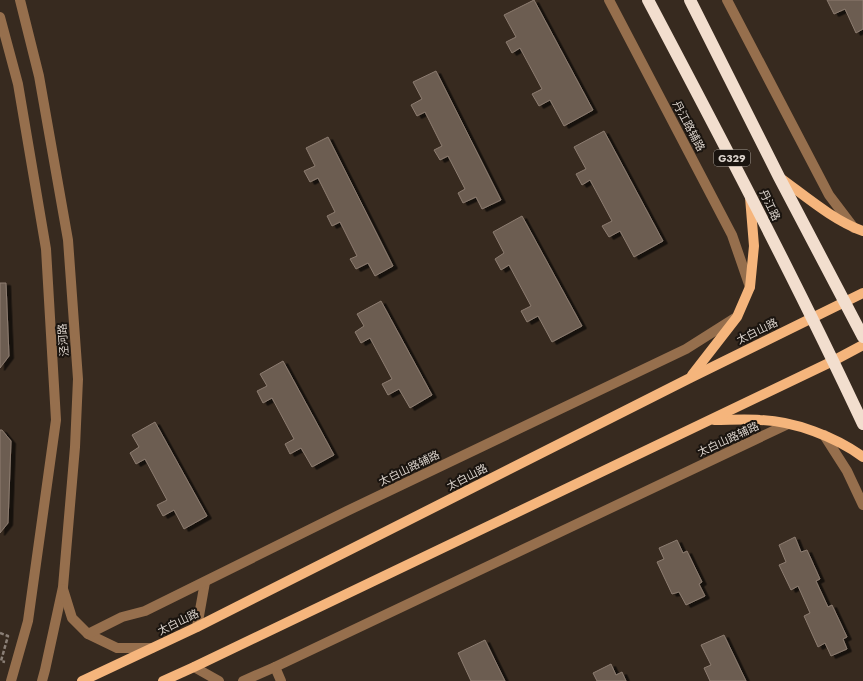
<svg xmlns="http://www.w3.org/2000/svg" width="863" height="681" viewBox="0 0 863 681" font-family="Jost,'Noto Sans SC',sans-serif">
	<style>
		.building { fill: #6c5d51; stroke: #8d7d71; filter: url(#shadow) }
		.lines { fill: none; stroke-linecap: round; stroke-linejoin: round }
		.path { stroke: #8a7f76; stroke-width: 2.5; stroke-dasharray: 4 2; stroke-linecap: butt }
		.minor { stroke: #966f4d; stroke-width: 10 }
		.major { stroke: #f5b57c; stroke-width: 10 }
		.highway { stroke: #f2dece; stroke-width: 12 }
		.labels { text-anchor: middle; stroke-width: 4; stroke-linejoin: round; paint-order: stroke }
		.shield { fill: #1a140f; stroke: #a19a93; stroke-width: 1 }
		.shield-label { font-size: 10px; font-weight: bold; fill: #dbd3cc }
		.street-label { font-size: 11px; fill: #dbd3cc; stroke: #1a140f }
	</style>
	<defs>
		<filter id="shadow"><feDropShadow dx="4.5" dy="2.5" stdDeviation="0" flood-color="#0009"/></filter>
	</defs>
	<rect width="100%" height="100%" fill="#372a1f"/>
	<!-- building -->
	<g class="building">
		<path d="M534,0L593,110L564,126L550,100L539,106L532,94L542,89L520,48L512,53L506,42L516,37L504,15Z"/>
		<path d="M827,0H863V29L856,33L845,9L834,14Z"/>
		<path d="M436,71L501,200L482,209L476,197L463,203L458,193L465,189L448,156L440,160L434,150L442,146L425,112L417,116L411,105L422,99L413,82Z"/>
		<path d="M604,131L663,241L634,257L620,231L609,237L602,226L612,221L590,180L582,185L576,174L586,169L574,147Z"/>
		<path d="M328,137L393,266L375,276L368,263L356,269L350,259L357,256L340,222L332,226L327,216L335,212L318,178L310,182L304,171L315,166L306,148Z"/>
		<path d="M522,216L582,326L552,342L538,316L527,322L521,311L531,306L509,265L501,270L495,259L504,253L493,232Z"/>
		<path d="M0,283H6L9,356L0,368Z"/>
		<path d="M381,301L432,395L410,408L399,389L388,395L382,384L392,379L370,338L361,343L355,332L364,326L357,314Z"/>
		<path d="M283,361L334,455L312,467L301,448L290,454L285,444L294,439L272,398L263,403L257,391L267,386L260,374Z"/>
		<path d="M155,422L207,516L184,529L174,510L163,516L157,505L167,500L145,459L136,464L130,453L139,447L132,435Z"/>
		<path d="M0,430H2L11,441L8,523L0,533Z"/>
		<path d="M795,537L801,552L807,550L820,579L816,581L828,607L832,605L847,637L843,639L847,649L831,656L825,643L818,647L804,616L810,613L798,586L791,590L779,565L786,562L779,545Z"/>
		<path d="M677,540L683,553L687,551L702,582L699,584L705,596L686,605L679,592L672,594L657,562L664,559L659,548Z"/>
		<path d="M724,635L746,681H710L704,668L711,665L701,645Z"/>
		<path d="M485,640L505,681H471L458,653Z"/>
		<path d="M611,664L616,675L622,672L626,681H597L593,673Z"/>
	</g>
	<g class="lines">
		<!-- path -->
		<path class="path" d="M0,633L8,636L1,661L5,662"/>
		<!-- minor -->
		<g class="minor">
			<path d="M20,0L39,76L68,240L78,379L75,447L63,587L45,670L42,681"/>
			<path d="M609,0L732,235L750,287"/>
			<path d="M727,0L829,195L854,228"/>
			<path d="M0,17L18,84L46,249L56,420L28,621L11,681"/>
			<path d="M824,435L847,471L863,505"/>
			<path d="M63,589L72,618L88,634L117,648H152"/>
			<path d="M197,627L205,582"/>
			<path d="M88,634L122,617L145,611L347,511L686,349L735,318"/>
			<path d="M194,667L219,681"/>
			<path d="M275,667L281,681"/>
			<path d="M243,681L275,667L788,424"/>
		</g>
		<!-- major -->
		<g class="major">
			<path d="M779,177C804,195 834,221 863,231"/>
			<path d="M692,375L737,317L750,287L754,246L750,197"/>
			<path d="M714,420C729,420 745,419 760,420C794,421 836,437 863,457"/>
			<path d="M82,681L197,627L690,378L863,293"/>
			<path d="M163,681L194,667L833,361L863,345"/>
		</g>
		<!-- highway -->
		<g class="highway">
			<path d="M648,0C722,140 796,281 863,424"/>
			<path d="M690,0L779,177L863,337"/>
		</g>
	</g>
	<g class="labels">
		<!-- shield labels -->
		<rect class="shield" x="714" y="150" width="36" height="16" rx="3"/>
		<g class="shield-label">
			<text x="732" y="162">G329</text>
		</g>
		<!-- street labels -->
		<g class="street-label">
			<text transform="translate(689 126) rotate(62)" y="4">丹江路辅路</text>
			<text transform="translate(770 205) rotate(64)" y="4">丹江路</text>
			<text transform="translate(757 331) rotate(-26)" y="4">太白山路</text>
			<text transform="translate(63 340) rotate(-94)" y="4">泾河路</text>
			<text transform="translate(728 439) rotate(-25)" y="4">太白山路辅路</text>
			<text transform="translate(409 468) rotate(-26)" y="4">太白山路辅路</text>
			<text transform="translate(467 477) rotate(-27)" y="4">太白山路</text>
			<text transform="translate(178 622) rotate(-26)" y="4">太白山路</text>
		</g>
	</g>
</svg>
